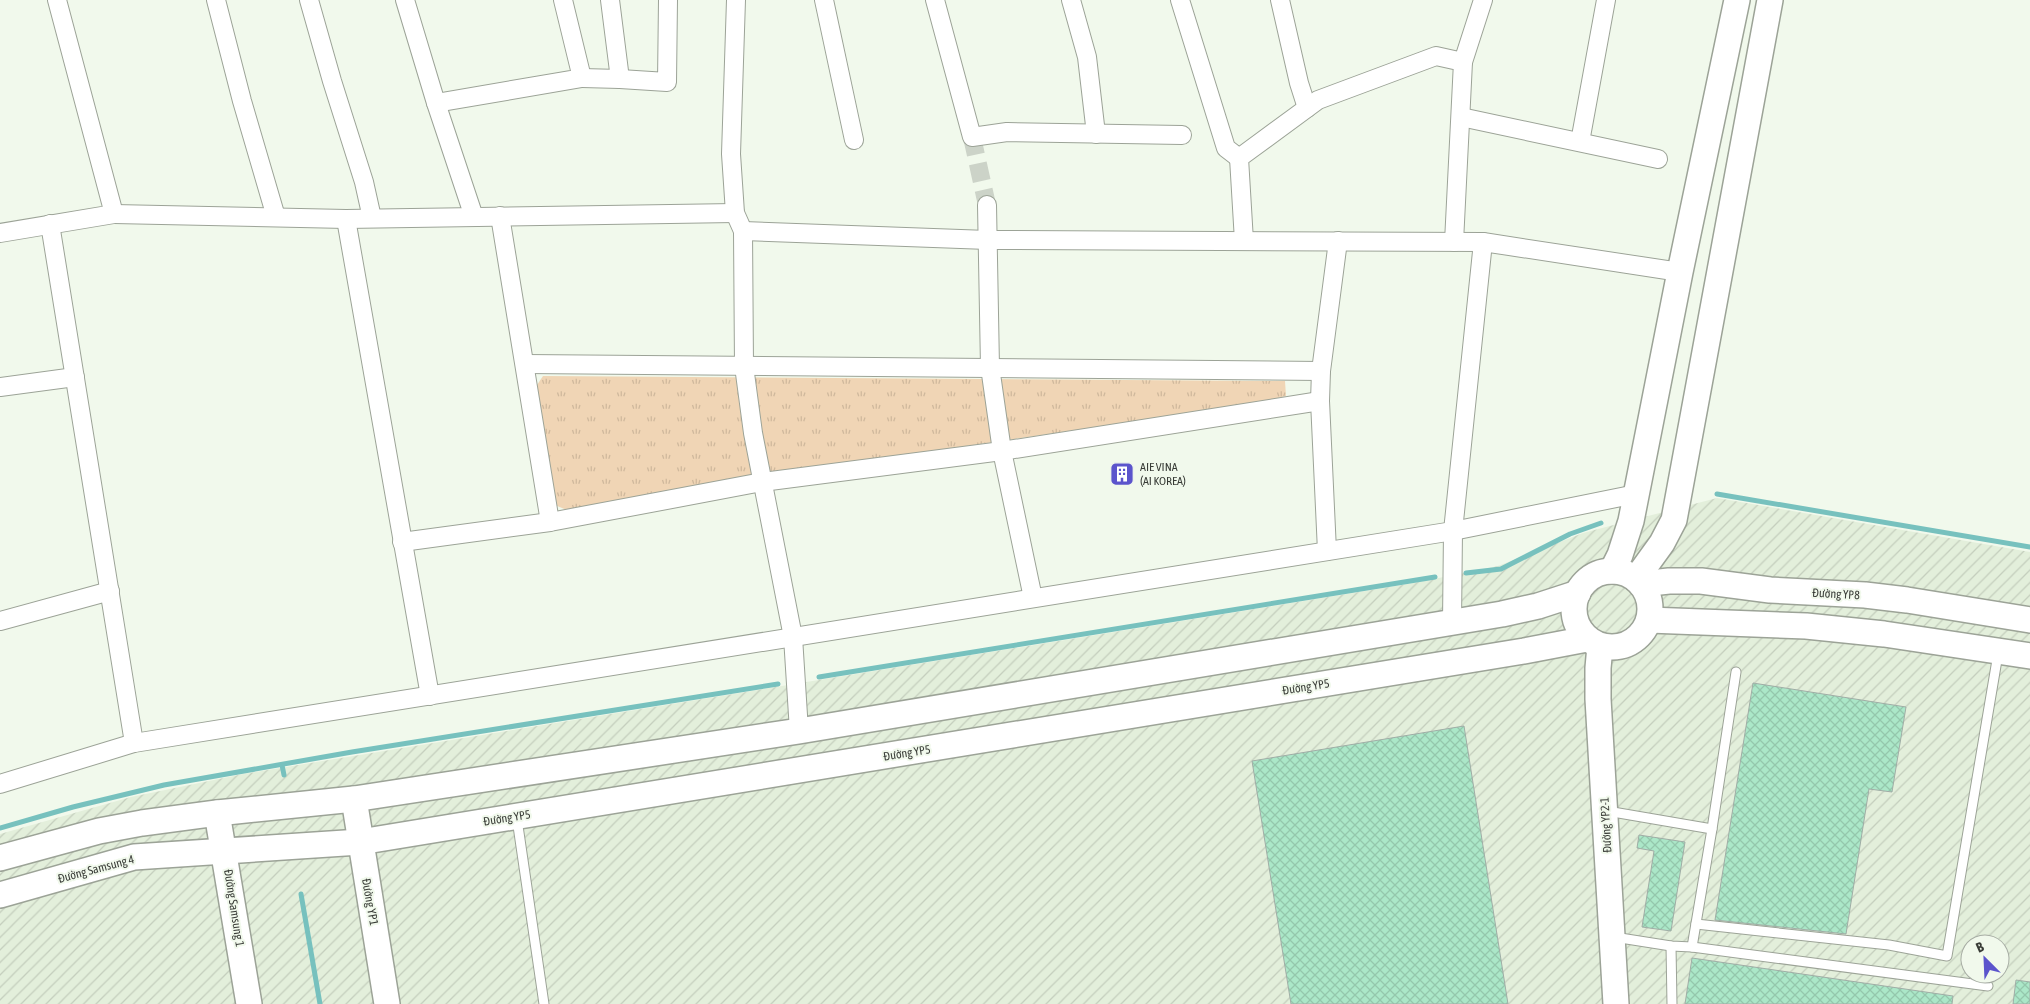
<svg xmlns="http://www.w3.org/2000/svg" width="2030" height="1004" viewBox="0 0 2030 1004" font-family="'Asap Condensed',sans-serif">
	<style>
		.industrial { fill: url(#industrial-furrows); fill-rule: evenodd }
		.park { fill: url(#park-tufts) }
		.lines { fill: none; stroke-linecap: round; stroke-linejoin: round }
		.stream { stroke: #77c1be; stroke-width: 5 }
		.building { fill: url(#building-cross-hatch); stroke: #a0ada6 }
		.street-tunnel { stroke: #ccd3c8; stroke-width: 18; stroke-dasharray: 18 9; stroke-linecap: butt }
		.lane-casing { stroke: #9ca397; stroke-width: 11 }
		.street-casing { stroke: #9ca397; stroke-width: 20 }
		.secondary-casing { stroke: #9ca397; stroke-width: 28 }
		.lane { stroke: #fff; stroke-width: 9 }
		.street { stroke: #fff; stroke-width: 18 }
		.secondary { stroke: #fff; stroke-width: 25 }
		.labels { text-anchor: middle; stroke-width: 4; stroke-linejoin: round; paint-order: stroke }
		.poi-label { font-size: 12px; fill: #393c37; stroke: #f1f9ec; text-anchor: start }
		.street-label { font-size: 12px; fill: #393c37; stroke: #f1f9ec }
	</style>
	<defs>
		<pattern id="industrial-furrows" width="10" height="10" patternUnits="userSpaceOnUse" patternTransform="scale(1.25)"><rect width="10" height="10" fill="#e3efdb"/><path d="M-1 1l2-2M0 10L10 0M9 11l2-2" fill="none" stroke="#c4cebd"/></pattern>
		<pattern id="park-tufts" width="24" height="20" patternUnits="userSpaceOnUse" patternTransform="scale(1.25)"><rect width="24" height="20" fill="#f0d5b5"/><path d="M3 7l-1-3M5 7V3M7 7l1-3M15 17l-1-3M17 17v-4M19 17l1-3" fill="none" stroke="#cfb89c"/></pattern>
		<pattern id="building-cross-hatch" width="8" height="8" patternUnits="userSpaceOnUse" patternTransform="scale(1.25)"><rect width="8" height="8" fill="#abe7c8"/><path d="M0 0l8 8M0 8l8-8" fill="none" stroke="#94c7ac"/></pattern>
	</defs>
	<rect width="100%" height="100%" fill="#f1f9ec"/>
	<!-- industrial -->
	<path class="industrial" d="M1717,498L2030,552V1004H0V834L131,797L243,774L1414,583L1498,566L1583,533ZM1970,944H2000V974H1970Z"/>
	<!-- park -->
	<path class="park" d="M543,376L1285,381L1286,396L1254,404L817,468L569,511L555,505L535,388Z"/>
	<g class="lines">
		<!-- stream -->
		<g class="stream">
			<path d="M1717,494L2030,547"/>
			<path d="M1466,573L1501,569L1570,534L1601,523"/>
			<path d="M819,677L1435,577"/>
			<path d="M282,765L284,775"/>
			<path d="M0,828L73,807L164,785L352,752L778,684"/>
			<path d="M301,894L320,1004"/>
		</g>
	</g>
	<!-- building -->
	<g class="building">
		<path d="M1753,683L1906,707L1892,792L1869,789L1846,934L1715,920Z"/>
		<path d="M1464,726L1508,1004H1291L1252,761Z"/>
		<path d="M1639,835L1685,842L1671,931L1642,927L1654,851L1637,848Z"/>
		<path d="M1692,958L1953,996L1952,1004H1685Z"/>
		<path d="M2016,980L2030,982V1004H2013Z"/>
	</g>
	<g class="lines">
		<!-- street-tunnel -->
		<path class="street-tunnel" d="M972,137L987,205"/>
		<!-- lane casing -->
		<g class="lane-casing">
			<g id="lane">
				<path d="M1607,811L1712,829"/>
				<path d="M517,819L544,1004"/>
				<path d="M1696,924L1889,945L1947,956L1998,654"/>
				<path d="M1614,937L1671,946L1692,947L1988,986"/>
				<path d="M1671,946L1672,1004"/>
				<path d="M1692,947L1712,829L1736,672"/>
			</g>
		</g>
		<!-- street casing -->
		<g class="street-casing">
			<g id="street">
				<path d="M216,0L242,101L276,217"/>
				<path d="M309,0L332,81L364,182L372,218"/>
				<path d="M405,0L436,103L582,78L563,0"/>
				<path d="M736,0L731,154L735,213L743,231L744,366L753,433L793,637L799,731"/>
				<path d="M824,0L854,140"/>
				<path d="M935,0L972,137L1007,132L1182,135"/>
				<path d="M1071,0L1087,57L1096,134"/>
				<path d="M1180,0L1226,148L1239,158"/>
				<path d="M1280,0L1299,83L1307,108"/>
				<path d="M1463,62L1483,0"/>
				<path d="M582,78L620,79L610,0"/>
				<path d="M620,79L667,82L668,0"/>
				<path d="M436,103L474,217"/>
				<path d="M1461,117L1658,159"/>
				<path d="M1580,142L1606,0"/>
				<path d="M987,205L990,367L1002,451L1033,598"/>
				<path d="M114,214L346,219L735,213"/>
				<path d="M500,216L550,522"/>
				<path d="M346,219L430,696"/>
				<path d="M50,224L134,743"/>
				<path d="M743,231L988,240L1483,242L1453,531L1452,622"/>
				<path d="M0,233L114,214L57,0"/>
				<path d="M1244,241L1239,158L1318,100L1436,56L1463,62L1454,242"/>
				<path d="M1483,242L1680,272"/>
				<path d="M525,364L1321,371"/>
				<path d="M0,387L75,377"/>
				<path d="M402,542L550,522L762,482L1002,451L1320,401"/>
				<path d="M1327,551L1320,401L1321,371L1338,241"/>
				<path d="M0,621L110,591"/>
				<path d="M0,784L134,743L1453,531L1636,494"/>
			</g>
		</g>
		<!-- secondary casing -->
		<g class="secondary-casing">
			<g id="secondary">
				<circle cx="1612" cy="609" r="38"/>
				<path d="M1612,571L1620,555L1631,521L1680,272L1737,0"/>
				<path d="M1636,579L1662,543L1674,520L1770,0"/>
				<path d="M1641,584L1669,581H1701L1770,590L1865,595L1907,600L2030,620"/>
				<path d="M1649,620L1806,626L1884,634L2030,656"/>
				<path d="M1600,646L1598,668V699L1616,1004"/>
				<path d="M354,799L387,1004"/>
				<path d="M217,813L249,1004"/>
				<path d="M0,858L99,831L142,823L217,813L354,799L799,731L1502,614L1538,606L1578,593"/>
				<path d="M0,895L134,857L360,842L1524,651L1587,639"/>
			</g>
		</g>
		<!-- lane -->
		<use href="#lane" class="lane"/>
		<!-- street -->
		<use href="#street" class="street"/>
		<!-- secondary -->
		<use href="#secondary" class="secondary"/>
	</g>
	<!-- icons -->
	<defs>
		<g id="building-square" transform="scale(1.25)"><rect x="-9" y="-9" width="18" height="18" rx="4" fill="#5b54cc" stroke="#f1f9ec"/><path d="M-4-6H4V6H1V3H-1V6H-4ZM-2.5-4.3h1.7v1.8h-1.7ZM.8-4.3h1.7v1.8H.8ZM-2.5-1h1.7V.8h-1.7ZM.8-1h1.7V.8H.8Z" fill="#fff"/></g>
	</defs>
	<g fill-rule="evenodd">
		<use href="#building-square" x="1122" y="474"/>
	</g>
	<g class="labels">
		<!-- poi labels -->
		<g class="poi-label">
			<text x="1140" y="471">AIE VINA<tspan x="1140" dy="14">(AI KOREA)</tspan></text>
		</g>
		<!-- street labels -->
		<g class="street-label">
			<text transform="translate(1836 594) rotate(3)" y="4">Đường YP8</text>
			<text transform="translate(1306 687) rotate(-9)" y="4">Đường YP5</text>
			<text transform="translate(907 753) rotate(-9)" y="4">Đường YP5</text>
			<text transform="translate(507 818) rotate(-9)" y="4">Đường YP5</text>
			<text transform="translate(1606 825) rotate(-93)" y="4">Đường YP2-1</text>
			<text transform="translate(96 869) rotate(-15)" y="4">Đường Samsung 4</text>
			<text transform="translate(370 902) rotate(80)" y="4">Đường YP1</text>
			<text transform="translate(234 908) rotate(81)" y="4">Đường Samsung 1</text>
		</g>
	</g>
	<!-- north arrow -->
	<g transform="translate(1985 959) rotate(336)"><circle r="24" fill="#f1f9ec" stroke="#a7ada4"/>
	<path d="M0-4L9 19L0 12L-9 19Z" fill="#5b54cc"/>
	<text y="-8" font-size="14" font-weight="bold" text-anchor="middle" fill="#393c37">B</text>
	</g>
</svg>
